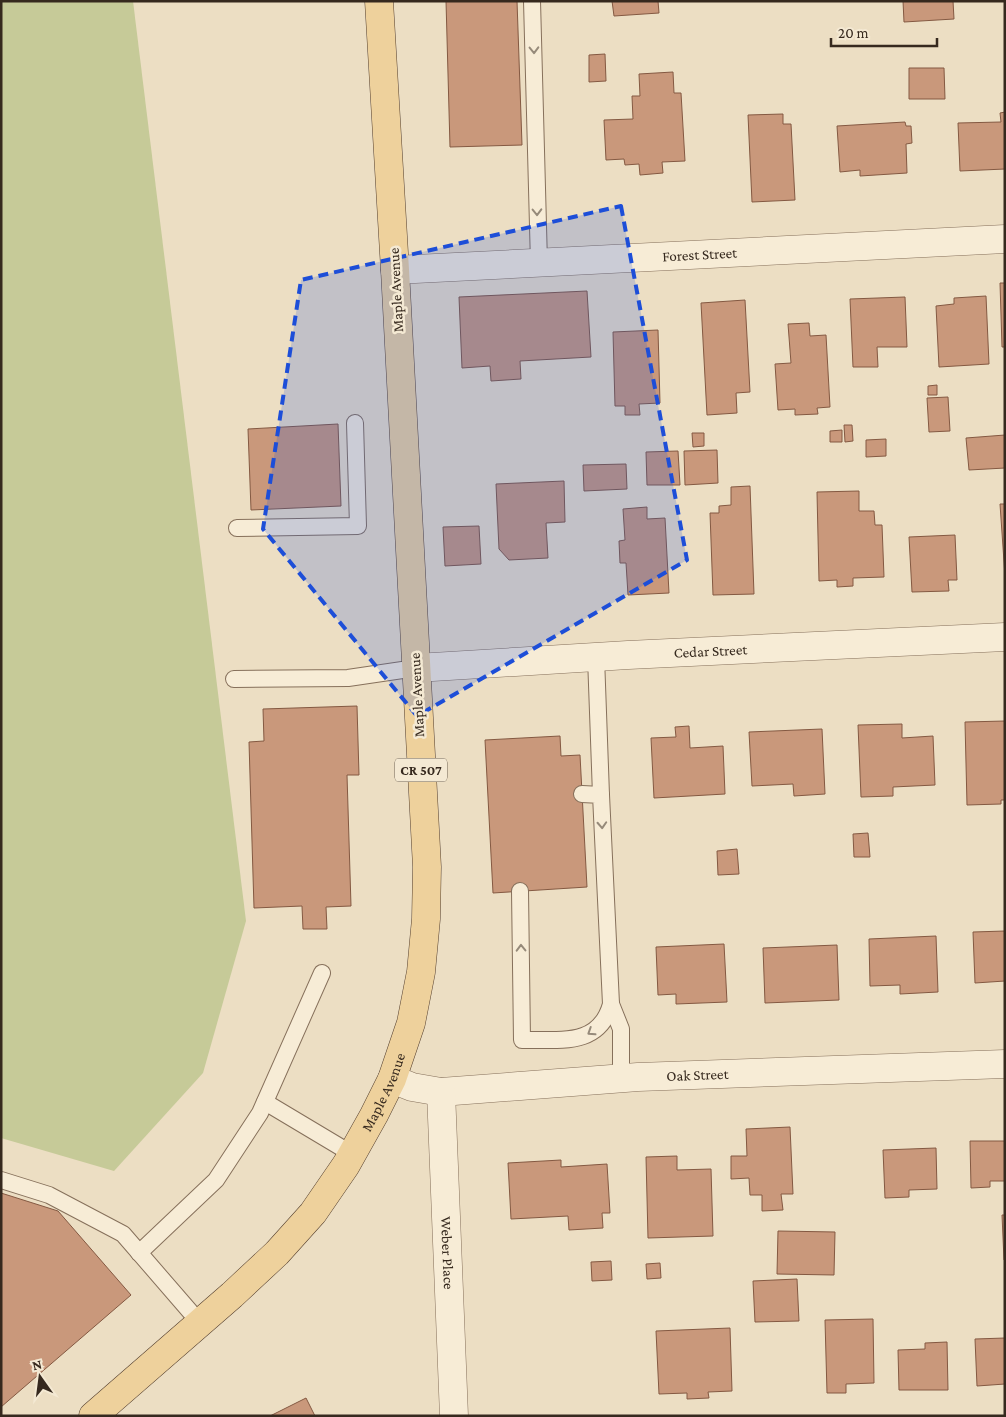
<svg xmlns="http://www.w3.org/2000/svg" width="1006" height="1417" viewBox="0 0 1006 1417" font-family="'Crimson Pro',serif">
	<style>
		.green { fill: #c6ca98 }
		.building { fill: #c9987b; stroke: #845942 }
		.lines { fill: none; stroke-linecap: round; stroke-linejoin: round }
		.service-casing { stroke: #86705b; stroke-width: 18 }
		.minor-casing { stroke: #86705b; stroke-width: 29 }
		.primary-casing { stroke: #543f2f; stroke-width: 29 }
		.service { stroke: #f7ecd6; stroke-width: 16 }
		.minor { stroke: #f7ecd6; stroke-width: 28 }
		.primary { stroke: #eed19c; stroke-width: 28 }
		.oneway { stroke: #968a7a }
		.marked { fill: #1d4ed8; fill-opacity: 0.2; stroke: #1d4ed8; stroke-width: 4; stroke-dasharray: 10 6; stroke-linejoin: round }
		.labels { text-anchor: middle; stroke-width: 5; stroke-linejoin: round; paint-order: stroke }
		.shield { fill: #f4e9d3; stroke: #6f6354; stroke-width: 1 }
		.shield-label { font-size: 14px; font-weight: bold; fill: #36291e }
		.street-label { font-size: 15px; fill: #36291e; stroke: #f4e9d3 }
	</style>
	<rect width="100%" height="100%" fill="#ecdec3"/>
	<!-- green -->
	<path class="green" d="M1,1H133L246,921L203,1073L114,1171L1,1138Z"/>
	<!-- building -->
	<g class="building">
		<path d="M446,1H517L522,145L450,147Z"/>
		<path d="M612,1H658L659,13L614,16Z"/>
		<path d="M903,1H953L954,19L904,22Z"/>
		<path d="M605,54L606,81L589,82V55Z"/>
		<path d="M909,68H944L945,99H909Z"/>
		<path d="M673,72L674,93H681L685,161L662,162L663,173L640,175L639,164L625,165L624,159L606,160L604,120L633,119L632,96H640L639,74Z"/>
		<path d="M1005,112V169L960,171L958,123L1001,122L1000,113Z"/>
		<path d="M783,114V124H791L795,200L752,202L748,115Z"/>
		<path d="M905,122L906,126H911L912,143L906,144L907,173L860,176V170L840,172L837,126Z"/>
		<path d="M1000,283H1005V347H1002Z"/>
		<path d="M587,291L591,357L520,361L521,379L491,381L490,366L462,368L459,297Z"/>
		<path d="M986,296L989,364L939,367L936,306L954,304V298Z"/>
		<path d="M905,297L907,347H877L878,367H853L850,299Z"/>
		<path d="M745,300L750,392L736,393L737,413L707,415L701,303Z"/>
		<path d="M809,323L810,336L826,335L830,407L817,408L818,414L795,415V409L778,410L775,364L791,363L788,324Z"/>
		<path d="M658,330L660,403L639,404L640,415H625V406H615L613,332Z"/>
		<path d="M937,385V395H928V386Z"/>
		<path d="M948,397L950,431L929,432L927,398Z"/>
		<path d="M338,424L341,506L251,510L248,429Z"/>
		<path d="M844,425H852L853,441L845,442Z"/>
		<path d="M842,430V442H830V431Z"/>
		<path d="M692,433H704V446L693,447Z"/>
		<path d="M1005,435V468L969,470L966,438Z"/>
		<path d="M886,439V456L866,457V440Z"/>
		<path d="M717,450L718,483L685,485L684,451Z"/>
		<path d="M678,451L680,485H647L646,452Z"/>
		<path d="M626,464L627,489L584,491L583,465Z"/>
		<path d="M564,481L565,522L546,523L548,558L509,560L499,549L496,484Z"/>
		<path d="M750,486L754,594L713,595L710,513H719V506L731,505V487Z"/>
		<path d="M859,491V511H874L875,525H882L884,577L853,578V586L837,587V580L819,581L817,492Z"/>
		<path d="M1000,504H1005V576Z"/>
		<path d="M647,507V519L665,518L669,593L628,595L626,563H620L619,541L625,540L623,509Z"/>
		<path d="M479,526L481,564L445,566L443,527Z"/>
		<path d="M955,535L957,580H948L949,591L912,592L909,537Z"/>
		<path d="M357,706L359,775H347L351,906L326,907L327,929H303L302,906L254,908L249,742L264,741L263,709Z"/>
		<path d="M1005,721V800H1001V804L967,805L965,722Z"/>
		<path d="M902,724V738L933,736L935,785L893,787V796L861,797L858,725Z"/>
		<path d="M689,726L690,748L723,746L725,794L654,798L651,738L676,737L675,727Z"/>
		<path d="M822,729L825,794L794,796L793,784L752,786L749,732Z"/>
		<path d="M560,736L561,756L580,755L587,887L493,893L485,740Z"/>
		<path d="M868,833L870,857H854L853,834Z"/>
		<path d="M737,849L739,874L718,875L717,851Z"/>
		<path d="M1005,931V981L975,983L973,932Z"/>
		<path d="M936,936L938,992L900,994V985L870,986L869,939Z"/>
		<path d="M724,944L727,1002L676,1004V994L658,995L656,947Z"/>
		<path d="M837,945L839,1000L765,1003L763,948Z"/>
		<path d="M790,1127L793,1194H781L783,1210L762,1211V1195H750L749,1178L731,1179V1156H747L746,1129Z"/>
		<path d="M970,1141H1005V1181H990V1187L971,1188Z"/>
		<path d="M936,1148L937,1189L909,1190V1197L885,1198L883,1150Z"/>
		<path d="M677,1156V1170L711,1169L713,1236L648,1238L646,1157Z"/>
		<path d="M561,1160V1167L607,1164L610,1213H602L603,1228L569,1230L568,1216L511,1219L508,1163Z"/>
		<path d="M1,1193L58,1211L131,1295L1,1407Z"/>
		<path d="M1002,1215H1005V1260H1004Z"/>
		<path d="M778,1231L835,1232L834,1275L777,1274Z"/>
		<path d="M611,1261L612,1280L592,1281L591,1262Z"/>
		<path d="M660,1263L661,1278L647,1279L646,1264Z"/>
		<path d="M797,1279L799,1321L755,1322L753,1281Z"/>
		<path d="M873,1319L874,1383L846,1384V1393H827L825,1320Z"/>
		<path d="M730,1328L732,1391L708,1392L709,1398L687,1399V1393L659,1394L656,1331Z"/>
		<path d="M1005,1338V1384L977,1386L975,1339Z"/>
		<path d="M947,1342L948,1390H899L898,1350L925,1349V1343Z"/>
		<path d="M306,1398L315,1416H270Z"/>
	</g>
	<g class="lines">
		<!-- service casing -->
		<g class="service-casing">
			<g id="service">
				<path d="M532,1L539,263"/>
				<path d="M237,528L358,526L355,423"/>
				<path d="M596,657L601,795"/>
				<path d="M234,679L348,678L416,668"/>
				<path d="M520,891L522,1040C558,1039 599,1048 611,1004L601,795L582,794"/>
				<path d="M611,1004L621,1029V1078"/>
				<path d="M265,1102L352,1154"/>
				<path d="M1,1180L49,1195L123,1234L200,1323"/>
				<path d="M139,1253L216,1180L260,1113L322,973"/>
			</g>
		</g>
		<!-- minor casing -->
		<g class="minor-casing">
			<g id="minor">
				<path id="s1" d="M395,270L1005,239"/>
				<path id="s2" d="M416,668L628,655L1005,637"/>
				<path id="s3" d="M392,1079L412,1087L441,1092L638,1077L1005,1064"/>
				<path id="s4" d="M441,1092L454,1416"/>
			</g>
		</g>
		<!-- primary casing -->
		<g class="primary-casing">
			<g id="primary">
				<path id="s5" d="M93,1416L232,1295L277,1253L313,1213L346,1165L374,1115L392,1079L411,1023L421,972L426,919L427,867L395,270L379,1"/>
			</g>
		</g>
		<!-- service -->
		<use href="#service" class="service"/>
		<!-- minor -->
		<use href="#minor" class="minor"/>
		<!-- primary -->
		<use href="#primary" class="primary"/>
	</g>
	<!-- one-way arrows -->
	<defs><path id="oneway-chevron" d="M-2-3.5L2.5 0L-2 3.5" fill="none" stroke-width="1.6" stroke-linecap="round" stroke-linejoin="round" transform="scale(1.25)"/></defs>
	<g class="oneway">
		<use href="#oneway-chevron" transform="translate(534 50) rotate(89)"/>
		<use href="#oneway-chevron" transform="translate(537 212) rotate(89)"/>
		<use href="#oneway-chevron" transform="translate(602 825) rotate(87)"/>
		<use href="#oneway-chevron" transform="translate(521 948) rotate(-91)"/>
		<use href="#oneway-chevron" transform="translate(591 1032) rotate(147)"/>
	</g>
	<!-- marked area -->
	<path class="marked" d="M621,206L687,560L417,716L263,529L301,280Z"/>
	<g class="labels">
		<!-- shield labels -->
		<rect class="shield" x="395" y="758.5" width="52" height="23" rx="4"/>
		<g class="shield-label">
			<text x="421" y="775">CR 507</text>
		</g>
		<!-- street labels -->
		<g class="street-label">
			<text dy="5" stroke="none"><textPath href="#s1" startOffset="305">Forest Street</textPath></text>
			<text transform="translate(396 290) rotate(-93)" y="5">Maple Avenue</text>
			<text dy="5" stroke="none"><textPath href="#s2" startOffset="295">Cedar Street</textPath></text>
			<text transform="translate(417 695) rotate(-93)" y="5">Maple Avenue</text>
			<text dy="5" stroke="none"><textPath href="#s3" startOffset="308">Oak Street</textPath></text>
			<text dy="5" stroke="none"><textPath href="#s5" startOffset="440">Maple Avenue</textPath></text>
			<text dy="5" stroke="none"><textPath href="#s4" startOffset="161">Weber Place</textPath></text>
		</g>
	</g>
	<!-- border -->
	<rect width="1006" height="1417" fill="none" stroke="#36291e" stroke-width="5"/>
	<!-- north arrow -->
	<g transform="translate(40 1377) rotate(346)" stroke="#f4e9d3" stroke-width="4" paint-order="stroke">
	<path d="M0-4L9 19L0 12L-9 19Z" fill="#36291e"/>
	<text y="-8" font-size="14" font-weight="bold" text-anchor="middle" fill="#36291e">N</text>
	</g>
	<!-- scale -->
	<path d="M831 38v8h106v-8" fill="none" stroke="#36291e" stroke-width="2.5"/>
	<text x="838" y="38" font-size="15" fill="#36291e" stroke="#f4e9d3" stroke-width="4" paint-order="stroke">20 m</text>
</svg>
